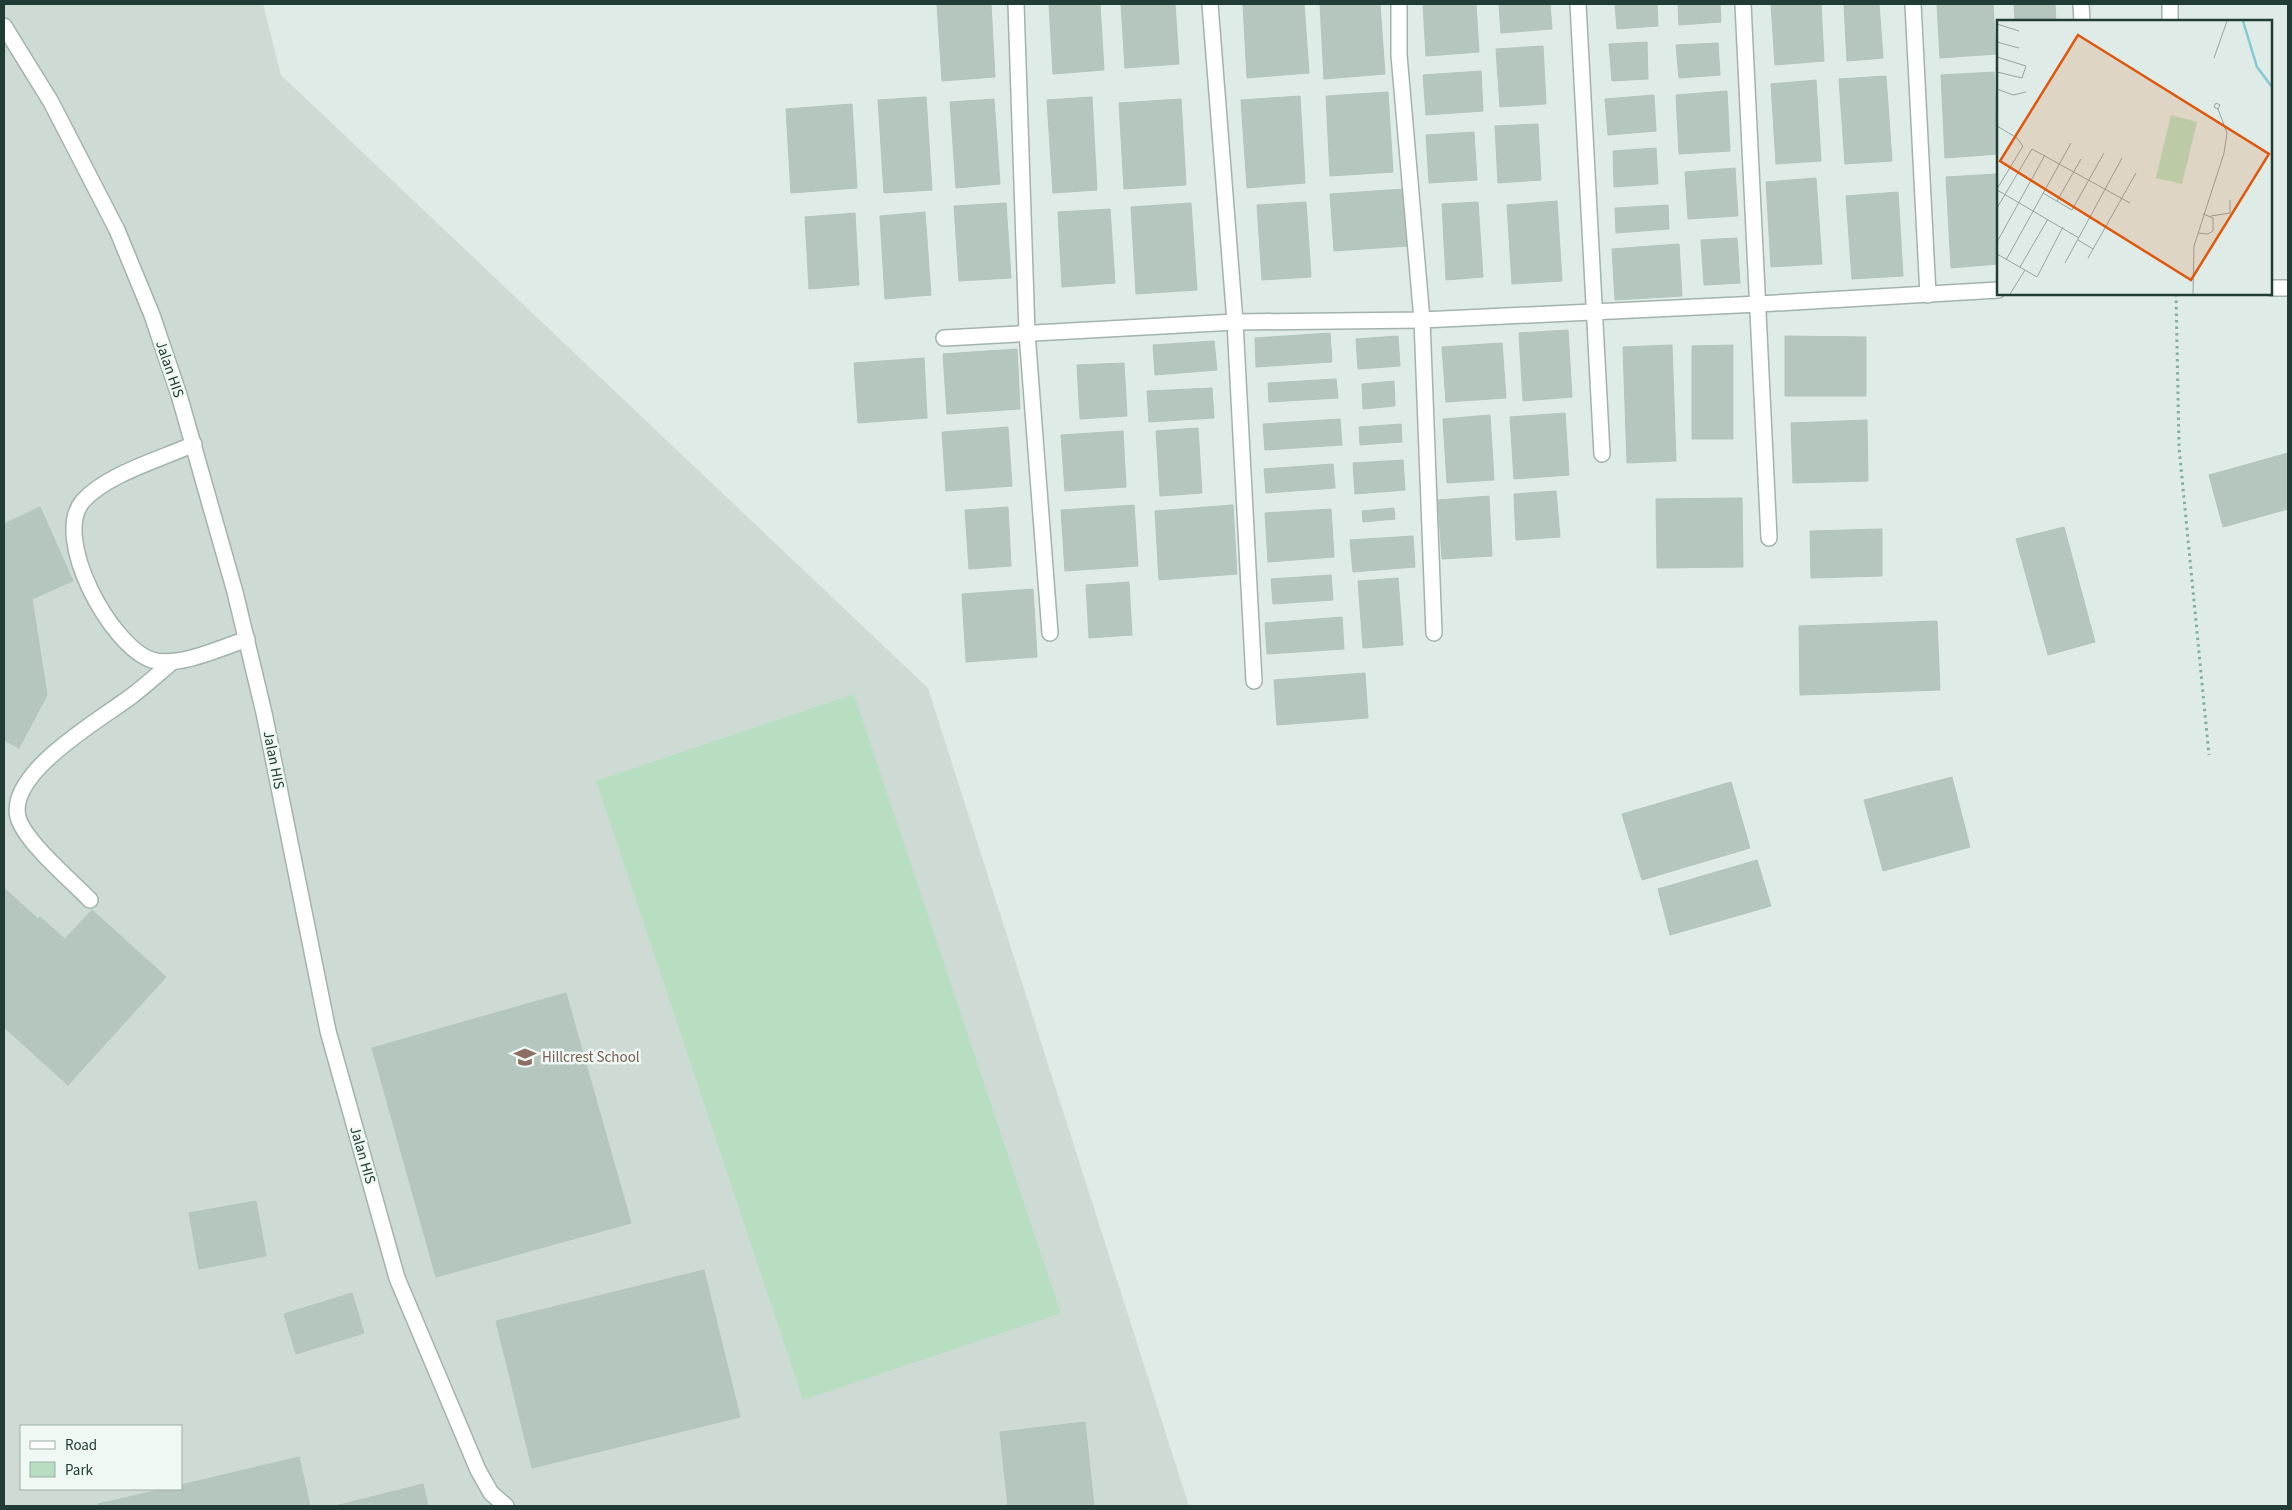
<svg xmlns="http://www.w3.org/2000/svg" width="2292" height="1510" viewBox="0 0 2292 1510" font-family="'Source Sans 3',sans-serif">
	<style>
		.built { fill: #cedbd5; fill-rule: evenodd }
		.green { fill: #b7dec1 }
		.building { fill: #b5c6bf; stroke: #b2c5bd }
		.lines { fill: none; stroke-linecap: round; stroke-linejoin: round }
		.service-casing { stroke: #a2b3ad; stroke-width: 18 }
		.minor-casing { stroke: #a2b3ad; stroke-width: 18 }
		.path { stroke: #7eb0a0; stroke-width: 3; stroke-dasharray: 2.5 4; stroke-linecap: butt }
		.service { stroke: #fff; stroke-width: 15 }
		.minor { stroke: #fff; stroke-width: 15 }
		.labels { text-anchor: middle; stroke-width: 5; stroke-linejoin: round; paint-order: stroke }
		.street-label { font-size: 15px; fill: #203c34; stroke: #f0f8f4 }
		.education-label { font-size: 15px; fill: #785e54; stroke: #f0f8f4; text-anchor: start }
		.inset-river { fill: none; stroke: #84c9d3; stroke-width: 2.5 }
		.inset-road { fill: none; stroke: #93a59f; stroke-width: 1 }
		.view { fill: #de580e; fill-opacity: 0.15; stroke: #de580e; stroke-width: 2.5 }
		.inset-edge { fill: none; stroke: #203c34; stroke-width: 2.5 }
	</style>
	<rect width="100%" height="100%" fill="#dfebe6"/>
	<!-- built -->
	<path class="built" d="M4,4H263L281,75L928,688L1189,1506H4ZM21,1426H181V1489H21Z"/>
	<!-- green -->
	<path class="green" d="M854,694L1061,1313L803,1400L596,781Z"/>
	<!-- building -->
	<g class="building">
		<path d="M937,4H991L995,77L942,81Z"/>
		<path d="M1049,4H1100L1104,70L1053,74Z"/>
		<path d="M1121,4H1175L1179,64L1125,68Z"/>
		<path d="M1269,4H1304L1309,73L1247,78L1243,5Z"/>
		<path d="M1320,4H1380L1385,74L1324,79Z"/>
		<path d="M1423,4H1476L1479,52L1426,56Z"/>
		<path d="M1499,4H1550L1552,29L1501,33Z"/>
		<path d="M1615,4H1657L1658,26L1617,29Z"/>
		<path d="M1678,4H1720L1721,22L1679,25Z"/>
		<path d="M1771,4H1821L1824,61L1775,65Z"/>
		<path d="M1844,4H1879L1883,58L1847,61Z"/>
		<path d="M1937,4H1993L1996,54L1940,58Z"/>
		<path d="M2014,4H2055L2056,21H2015Z"/>
		<path d="M1647,42L1648,79L1612,81L1609,44Z"/>
		<path d="M1718,43L1720,75L1679,78L1676,45Z"/>
		<path d="M1543,46L1546,104L1500,107L1496,49Z"/>
		<path d="M1481,71L1483,111L1426,115L1423,75Z"/>
		<path d="M1994,72L1998,154L1945,158L1941,75Z"/>
		<path d="M1886,76L1892,161L1845,164L1839,79Z"/>
		<path d="M1816,80L1821,161L1776,164L1771,84Z"/>
		<path d="M1727,91L1730,151L1679,154L1676,95Z"/>
		<path d="M1388,92L1393,172L1330,176L1326,96Z"/>
		<path d="M1654,95L1656,131L1608,135L1605,99Z"/>
		<path d="M1300,96L1305,183L1247,188L1241,100Z"/>
		<path d="M926,97L932,190L884,193L878,100Z"/>
		<path d="M1092,97L1097,190L1053,193L1047,100Z"/>
		<path d="M994,99L1000,184L956,188L950,102Z"/>
		<path d="M1181,99L1186,185L1124,189L1119,103Z"/>
		<path d="M852,104L857,188L791,193L786,109Z"/>
		<path d="M1538,124L1541,180L1498,183L1495,126Z"/>
		<path d="M1474,132L1477,180L1429,183L1426,135Z"/>
		<path d="M1656,148L1658,184L1614,187L1613,151Z"/>
		<path d="M1735,168L1738,216L1688,219L1685,172Z"/>
		<path d="M1996,174L1998,264L1951,268L1946,177Z"/>
		<path d="M1816,178L1822,264L1771,267L1766,182Z"/>
		<path d="M1404,189L1408,246L1334,251L1330,194Z"/>
		<path d="M1898,192L1903,276L1852,279L1846,196Z"/>
		<path d="M1557,201L1562,281L1512,284L1507,205Z"/>
		<path d="M1306,202L1311,277L1262,280L1257,205Z"/>
		<path d="M1478,202L1483,277L1446,280L1442,204Z"/>
		<path d="M1006,203L1011,278L959,281L954,206Z"/>
		<path d="M1191,203L1197,290L1136,294L1131,207Z"/>
		<path d="M1668,205L1669,229L1616,233L1615,208Z"/>
		<path d="M1110,209L1115,283L1062,287L1058,212Z"/>
		<path d="M925,212L931,295L885,299L880,216Z"/>
		<path d="M855,213L859,285L809,289L805,217Z"/>
		<path d="M1737,238L1740,283L1704,285L1701,240Z"/>
		<path d="M1679,244L1682,296L1615,300L1612,249Z"/>
		<path d="M1568,330L1572,397L1523,401L1519,333Z"/>
		<path d="M1330,333L1332,362L1256,367L1255,338Z"/>
		<path d="M1398,336L1400,366L1358,369L1356,339Z"/>
		<path d="M1785,336L1866,337V396H1785Z"/>
		<path d="M1214,341L1217,370L1155,375L1153,345Z"/>
		<path d="M1502,343L1506,398L1446,402L1442,347Z"/>
		<path d="M1672,345L1676,461L1627,463L1623,347Z"/>
		<path d="M1733,345V439H1692V346Z"/>
		<path d="M1017,349L1020,409L947,414L943,354Z"/>
		<path d="M924,358L927,418L858,423L854,363Z"/>
		<path d="M1124,363L1127,416L1080,419L1077,365Z"/>
		<path d="M1336,379L1338,398L1269,402L1268,383Z"/>
		<path d="M1394,381L1395,406L1363,409L1362,384Z"/>
		<path d="M1212,388L1214,418L1149,422L1147,391Z"/>
		<path d="M1565,413L1569,475L1514,479L1510,417Z"/>
		<path d="M1490,415L1494,480L1447,483L1443,419Z"/>
		<path d="M1340,419L1342,445L1265,450L1263,424Z"/>
		<path d="M1867,420L1868,481L1793,483L1791,423Z"/>
		<path d="M1401,424L1402,442L1360,445L1359,427Z"/>
		<path d="M1008,427L1012,486L946,491L942,432Z"/>
		<path d="M1198,428L1202,493L1160,496L1156,431Z"/>
		<path d="M1123,431L1126,487L1065,491L1061,435Z"/>
		<path d="M2288,453V509L2223,527L2209,475Z"/>
		<path d="M1403,460L1405,490L1355,494L1353,463Z"/>
		<path d="M1333,464L1335,488L1266,493L1264,469Z"/>
		<path d="M1556,491L1560,537L1516,540L1514,494Z"/>
		<path d="M1489,496L1492,556L1442,559L1438,500Z"/>
		<path d="M1742,498L1743,567L1657,568L1656,499Z"/>
		<path d="M1134,505L1138,566L1065,571L1061,510Z"/>
		<path d="M1233,505L1237,574L1159,580L1155,511Z"/>
		<path d="M40,507L73,581L32,599L47,695L19,748L4,740V524Z"/>
		<path d="M1008,507L1011,566L969,569L965,510Z"/>
		<path d="M1394,508L1395,519L1363,522L1362,511Z"/>
		<path d="M1331,509L1334,557L1268,562L1265,513Z"/>
		<path d="M2064,527L2095,642L2048,655L2016,539Z"/>
		<path d="M1882,529V576L1811,578L1810,531Z"/>
		<path d="M1413,536L1415,567L1353,572L1350,540Z"/>
		<path d="M1331,575L1333,600L1273,604L1271,579Z"/>
		<path d="M1398,578L1403,645L1363,648L1358,581Z"/>
		<path d="M1129,582L1132,635L1089,638L1086,585Z"/>
		<path d="M1033,589L1037,657L966,662L962,594Z"/>
		<path d="M1342,617L1344,649L1267,654L1265,623Z"/>
		<path d="M1937,621L1940,690L1800,695L1799,626Z"/>
		<path d="M1365,673L1368,718L1277,725L1274,680Z"/>
		<path d="M1952,777L1970,847L1883,871L1864,800Z"/>
		<path d="M1731,782L1750,848L1642,880L1622,814Z"/>
		<path d="M1757,860L1771,906L1670,935L1658,889Z"/>
		<path d="M4,888L38,919L40,917L65,939L92,910L166,977L68,1085L4,1027Z"/>
		<path d="M566,993L631,1223L436,1277L372,1048Z"/>
		<path d="M256,1201L266,1256L199,1269L189,1213Z"/>
		<path d="M704,1270L740,1417L532,1468L496,1321Z"/>
		<path d="M352,1293L364,1333L296,1354L284,1314Z"/>
		<path d="M1085,1422L1094,1506H1008L1000,1432Z"/>
		<path d="M299,1457L310,1506H99L98,1504L164,1489H181V1485Z"/>
		<path d="M423,1484L428,1506H335Z"/>
	</g>
	<g class="lines">
		<!-- service casing -->
		<g class="service-casing">
			<g id="service">
				<path d="M4,26L51,102L117,230L152,315L179,395L235,592L264,713L328,1031L397,1278L478,1470L491,1493L506,1506"/>
				<path d="M194,444C161,459 107,474 83,501C51,537 111,647 152,660C178,668 221,648 247,639"/>
				<path d="M90,900C72,881 24,841 18,817C7,772 103,718 133,695C146,685 158,674 171,663"/>
			</g>
		</g>
		<!-- minor casing -->
		<g class="minor-casing">
			<g id="minor">
				<path d="M1016,4L1027,333L1050,633"/>
				<path d="M1210,4L1235,322L1254,681"/>
				<path d="M1399,4V55L1422,320L1434,633"/>
				<path d="M1578,4L1602,454"/>
				<path d="M1743,4L1769,538"/>
				<path d="M1913,4L1928,295"/>
				<path d="M2081,4L2082,21"/>
				<path d="M2170,4V21"/>
				<path d="M2271,288H2288"/>
				<path d="M944,338L1235,322L1422,320L1759,304L1998,290"/>
			</g>
		</g>
		<!-- path -->
		<path class="path" d="M2176,294L2179,447L2209,755"/>
		<!-- service -->
		<use href="#service" class="service"/>
		<!-- minor -->
		<use href="#minor" class="minor"/>
	</g>
	<!-- icons -->
	<defs>
		<g id="school-bare" transform="scale(1.725)"><path d="M0-5L7-2L0 1L-7-2ZM-4 1L0 2.5L4 1V4Q0 6-4 4Z" fill="#8d6e63" stroke="#f0f8f4" stroke-width="2.5" paint-order="stroke"/></g>
	</defs>
	<g fill-rule="evenodd">
		<use href="#school-bare" x="525" y="1057"/>
	</g>
	<g class="labels">
		<!-- street labels -->
		<g class="street-label">
			<text transform="translate(170 369) rotate(71)" y="5">Jalan HIS</text>
			<text transform="translate(274 760) rotate(79)" y="5">Jalan HIS</text>
			<text transform="translate(363 1155) rotate(74)" y="5">Jalan HIS</text>
		</g>
		<!-- education labels -->
		<g class="education-label">
			<text x="542" y="1062">Hillcrest School</text>
		</g>
	</g>
	<!-- overview -->
	<g transform="translate(1997 20)">
		<rect width="275" height="275" fill="#dfebe6"/>
		<path d="M174,95L200,102L185,164L159,158Z" fill="#b7dec1"/>
		<path class="inset-river" d="M246,1L260,47L275,67"/>
		<path class="inset-road" d="M0,4L22,11M0,22L22,28M0,37L29,46L25,58L0,52M217,38L230,1M0,69L16,75L29,72M0,106L20,118L26,126L0,169M0,170L82,218M46,173L75,190L107,133M60,181L84,139M0,188L35,129L133,183M214,196L233,193V180M201,213L211,214L216,211V198L206,194M81,220L96,229M0,222L48,135M0,234L40,257L66,207M91,238L139,153M9,240L74,123M68,243L125,138M23,247L51,199M13,274L28,250M196,274L197,226L227,133L230,113L221,89L217,87L219,83L223,85L221,89"/>
		<path class="view" d="M81,15L272,134L194,260L3,141Z"/>
		<rect width="275" height="275" class="inset-edge"/>
	</g>
	<!-- border -->
	<rect width="2292" height="1510" fill="none" stroke="#203c34" stroke-width="10"/>
	<!-- legend -->
	<rect x="20" y="1425" width="162" height="65" fill="#f0f8f4" stroke="#9dada7"/>
	<rect x="30" y="1441" width="25" height="8" fill="#ffffff" stroke="#9dada7"/>
	<text x="65" y="1450" font-size="15" fill="#203c34">Road</text>
	<rect x="30" y="1462" width="25" height="15" fill="#b7dec1" stroke="#9dada7"/>
	<text x="65" y="1475" font-size="15" fill="#203c34">Park</text>
</svg>
